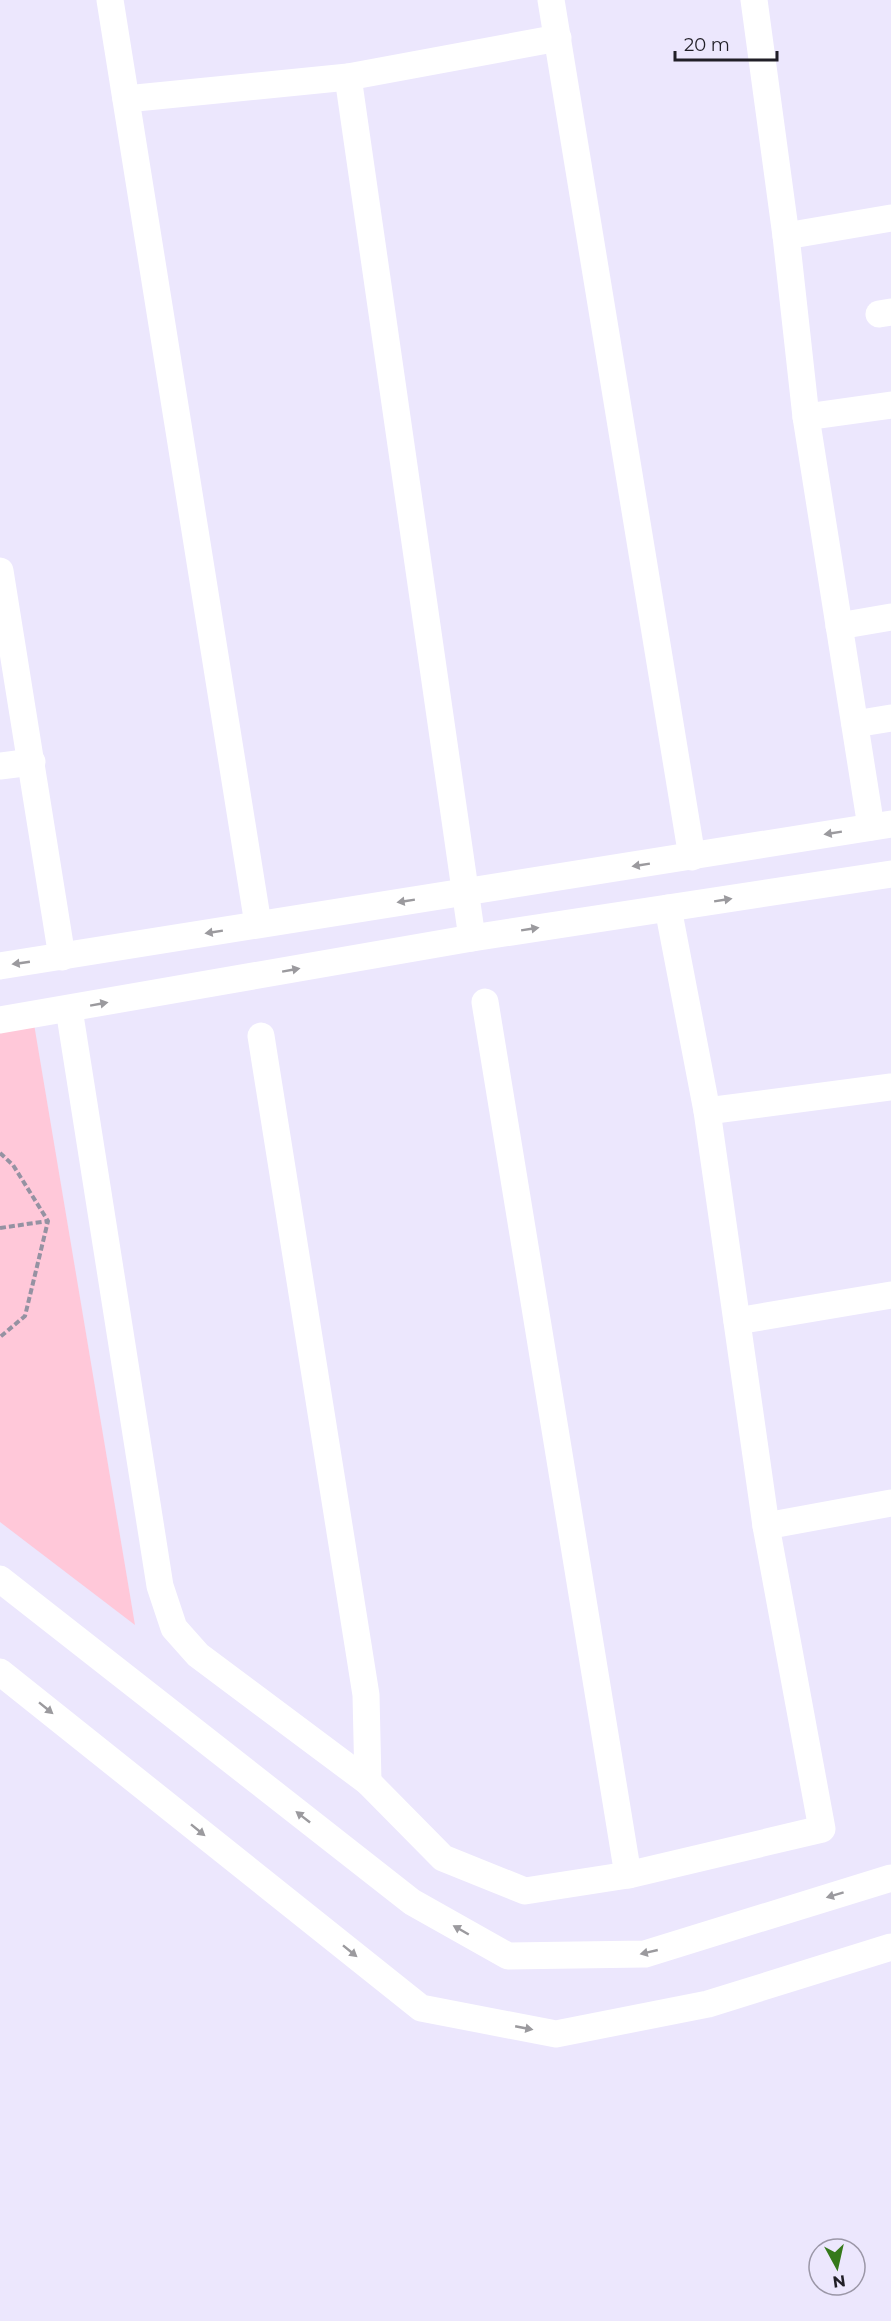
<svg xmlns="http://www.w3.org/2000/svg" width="891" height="2321" viewBox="0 0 891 2321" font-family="Montserrat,sans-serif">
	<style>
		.green { fill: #ffc8d9 }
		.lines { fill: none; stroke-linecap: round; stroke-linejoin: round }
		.path { stroke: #9592a2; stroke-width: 4; stroke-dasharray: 6 3; stroke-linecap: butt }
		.street { stroke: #fff; stroke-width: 27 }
		.oneway { fill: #9b9a9e }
	</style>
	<rect width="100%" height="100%" fill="#ece7fd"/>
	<!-- green -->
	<path class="green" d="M34,1024L135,1625L0,1522V1030Z"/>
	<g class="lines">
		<!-- path -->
		<g class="path">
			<path d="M0,1153L13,1165L48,1221L25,1316L0,1337"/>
			<path d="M0,1228L48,1221"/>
		</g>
		<!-- street -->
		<g class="street">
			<path d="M110,0L258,924"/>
			<path d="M551,0L692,857"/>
			<path d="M754,0L786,236L806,417L871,827"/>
			<path d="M348,77L472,938"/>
			<path d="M126,99L348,77L558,38"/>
			<path d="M786,236L891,218"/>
			<path d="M879,314L891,312"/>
			<path d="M806,417L891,405"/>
			<path d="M0,571L62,957"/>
			<path d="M839,626L891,617"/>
			<path d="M855,724L891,718"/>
			<path d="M0,766L32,762"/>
			<path d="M0,966L891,824"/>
			<path d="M485,1002L628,1875"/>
			<path d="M69,1009L160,1586L174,1628L198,1655L368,1782L443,1858L525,1891L628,1875L822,1829L766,1526L707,1111L668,908"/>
			<path d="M0,1020L472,938L891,874"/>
			<path d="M261,1036L366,1695L368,1782"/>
			<path d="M707,1111L891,1087"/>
			<path d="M737,1321L891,1295"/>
			<path d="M766,1526L891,1503"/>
			<path d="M0,1579L412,1902L508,1956L645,1954L891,1878"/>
			<path d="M0,1672L421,2008L556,2034L708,2004L891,1947"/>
		</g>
	</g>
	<!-- one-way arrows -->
	<defs><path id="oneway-solid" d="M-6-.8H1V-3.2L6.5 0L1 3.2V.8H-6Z" transform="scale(1.5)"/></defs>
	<g class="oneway">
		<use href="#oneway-solid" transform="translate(833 833) rotate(171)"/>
		<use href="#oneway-solid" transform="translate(641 865) rotate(171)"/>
		<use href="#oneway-solid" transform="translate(723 900) rotate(-9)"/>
		<use href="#oneway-solid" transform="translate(406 901) rotate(171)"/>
		<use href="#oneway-solid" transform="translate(530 929) rotate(-9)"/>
		<use href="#oneway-solid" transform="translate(214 932) rotate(171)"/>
		<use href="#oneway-solid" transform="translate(21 963) rotate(172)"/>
		<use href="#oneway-solid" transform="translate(291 970) rotate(-10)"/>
		<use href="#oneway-solid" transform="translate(99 1004) rotate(-10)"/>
		<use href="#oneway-solid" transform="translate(46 1708) rotate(39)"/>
		<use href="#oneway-solid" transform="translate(303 1817) rotate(-142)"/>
		<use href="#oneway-solid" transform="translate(198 1830) rotate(39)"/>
		<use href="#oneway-solid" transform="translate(835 1895) rotate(163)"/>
		<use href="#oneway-solid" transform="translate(461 1930) rotate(-150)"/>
		<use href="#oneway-solid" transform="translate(350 1951) rotate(39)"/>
		<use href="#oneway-solid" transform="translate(649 1952) rotate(167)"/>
		<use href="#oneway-solid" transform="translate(524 2028) rotate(11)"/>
	</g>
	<!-- north arrow -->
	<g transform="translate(837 2267) rotate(172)"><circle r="28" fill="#ece7fd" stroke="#9b97a7" stroke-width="1.5"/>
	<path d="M0-4.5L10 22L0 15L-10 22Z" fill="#35791b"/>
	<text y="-9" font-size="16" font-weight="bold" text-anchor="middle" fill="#211f27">N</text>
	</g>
	<!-- scale -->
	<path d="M675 51v9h102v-9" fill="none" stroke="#211f27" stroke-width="3"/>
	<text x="684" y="51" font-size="18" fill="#211f27" stroke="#ece7fd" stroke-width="4.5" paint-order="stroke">20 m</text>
</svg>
